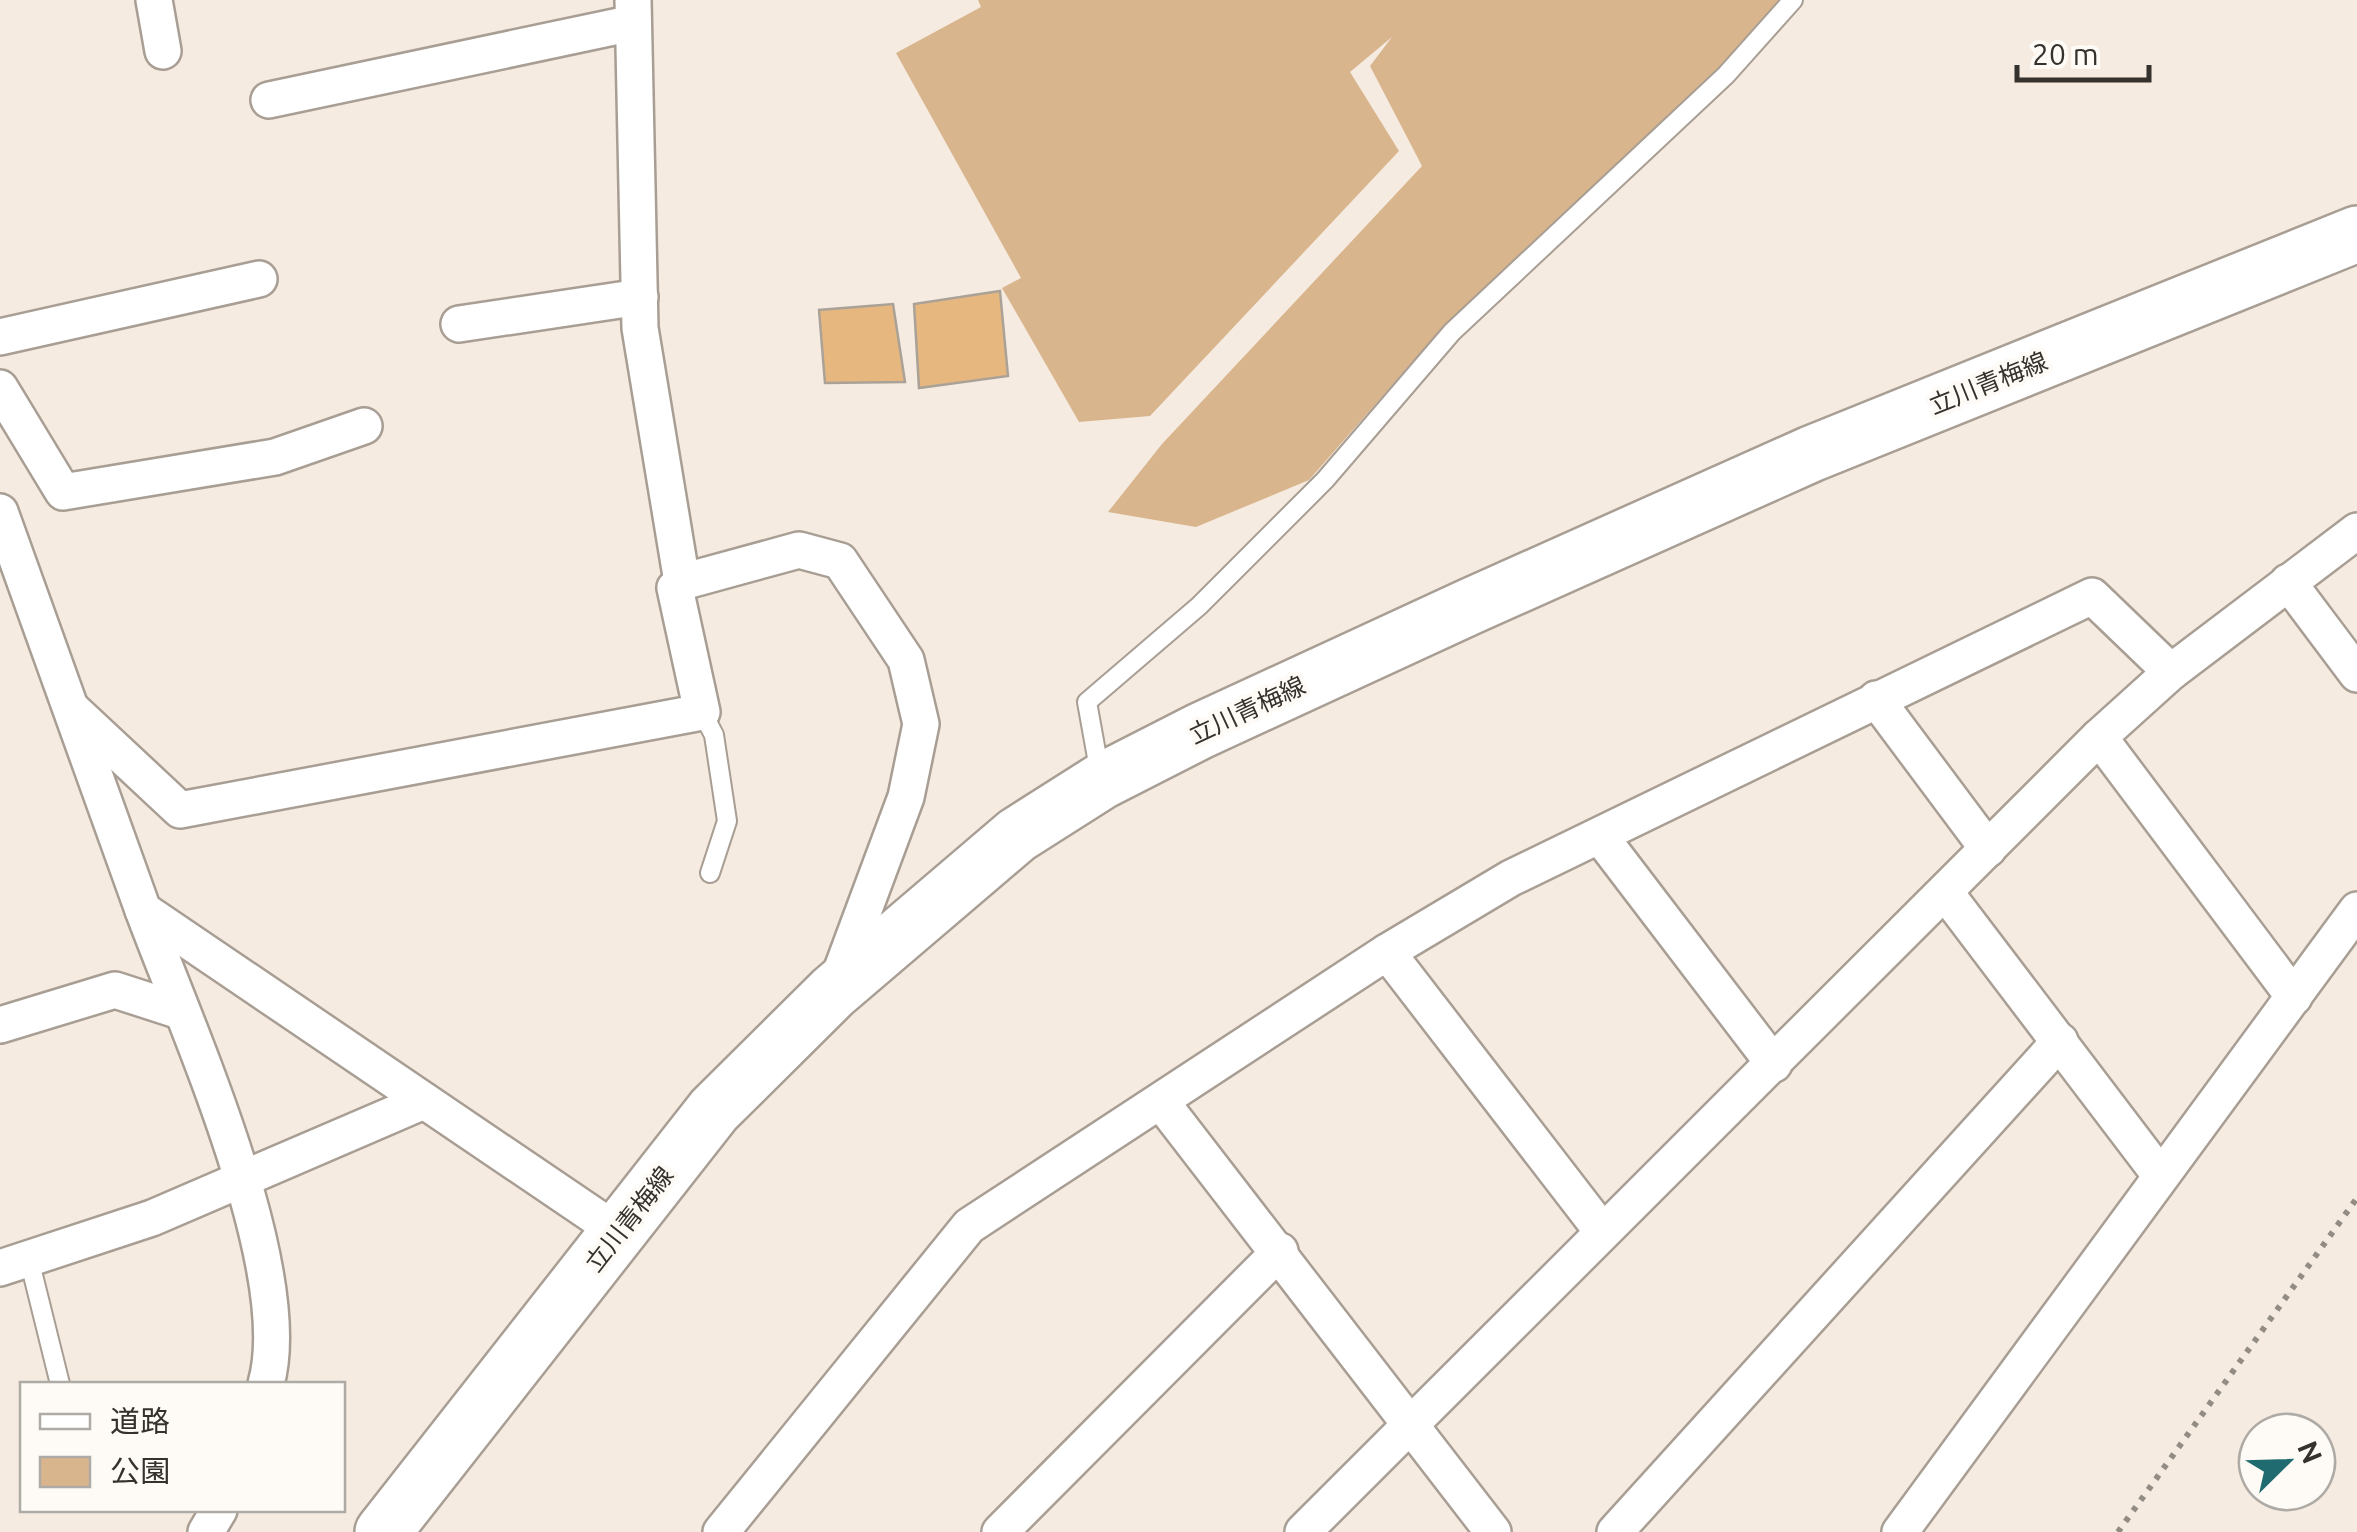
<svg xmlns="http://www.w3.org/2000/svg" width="2357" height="1532" viewBox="0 0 2357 1532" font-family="Ubuntu,'Noto Sans JP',sans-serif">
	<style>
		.green { fill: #d9b58d }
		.building { fill: #e7b780; stroke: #aba297; stroke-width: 2.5 }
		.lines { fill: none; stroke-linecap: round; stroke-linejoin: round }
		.service-casing { stroke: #a89e94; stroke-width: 22 }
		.minor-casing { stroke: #a89e94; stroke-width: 40 }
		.primary-casing { stroke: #a89e94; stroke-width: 60 }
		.path { stroke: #928c84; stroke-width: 6; stroke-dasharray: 5 8; stroke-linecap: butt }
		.service { stroke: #fff; stroke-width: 18 }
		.minor { stroke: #fff; stroke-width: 35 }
		.primary { stroke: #fff; stroke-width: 55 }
		.labels { text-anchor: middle; stroke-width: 8; stroke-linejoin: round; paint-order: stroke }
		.street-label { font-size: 25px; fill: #35312d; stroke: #fefaf5 }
	</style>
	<rect width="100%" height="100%" fill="#f5ebe0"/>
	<!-- green -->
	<path class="green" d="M978,0H1795L1444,326L1309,480L1196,527L1108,512L1162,444L1422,166L1370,66L1392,37L1350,72L1399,151L1150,416L1079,422L1002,288L1021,278L896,53L981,7Z"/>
	<!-- building -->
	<g class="building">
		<path d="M1000,291L1008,376L919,388L914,304Z"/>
		<path d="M893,304L905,382L825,383L819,310Z"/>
	</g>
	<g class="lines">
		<!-- service casing -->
		<g class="service-casing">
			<g id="service">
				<path d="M702,712L714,735L727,821L710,873"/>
				<path d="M1100,774L1087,702L1199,606L1325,480L1452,332L1726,75L1793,0"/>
				<path d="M29,1259L60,1384"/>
			</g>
		</g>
		<!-- minor casing -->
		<g class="minor-casing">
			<g id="minor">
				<path d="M154,0L163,51"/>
				<path d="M633,0L640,328L682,582L799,550L840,561L906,660L921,724L906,797L836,985"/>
				<path d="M269,100L633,23"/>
				<path d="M459,324L640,297"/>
				<path d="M0,337L259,279"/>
				<path d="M0,388L63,492L275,457L364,426"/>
				<path d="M0,512L143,910L618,1232"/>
				<path d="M2288,582L2357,674"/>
				<path d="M1876,699L1988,849"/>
				<path d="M73,710L180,810L702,712L675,588L682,582"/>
				<path d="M2099,737L2294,997"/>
				<path d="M1600,836L1774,1064"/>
				<path d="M1945,892L2160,1175"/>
				<path d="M143,910C185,1024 298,1270 266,1384"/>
				<path d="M1387,952L1602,1231"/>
				<path d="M0,1025L115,990L180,1011"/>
				<path d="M1162,1103L1493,1532"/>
				<path d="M0,1268L152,1218L424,1101"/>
				<path d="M206,1532L219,1510"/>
				<path d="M721,1532L969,1226L1387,952L1511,878L2092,596L2171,672"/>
				<path d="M1000,1532L1280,1251"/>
				<path d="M1303,1532L2099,737L2171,672L2357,531"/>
				<path d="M1615,1532L2060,1041"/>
				<path d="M1900,1532L2357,910"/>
			</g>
		</g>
		<!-- primary casing -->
		<g class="primary-casing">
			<path id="primary" d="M383,1532L714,1110L833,992L1017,835L1102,781L1200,731L1471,606L1811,454L2357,234"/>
		</g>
		<!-- path -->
		<path class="path" d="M2118,1532L2357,1198"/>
		<!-- service -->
		<use href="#service" class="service"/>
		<!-- minor -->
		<use href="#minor" class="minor"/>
		<!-- primary -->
		<use href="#primary" class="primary"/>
	</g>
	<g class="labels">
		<!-- street labels -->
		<g class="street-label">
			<text transform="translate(1988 383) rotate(-22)" y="9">立川青梅線</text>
			<text transform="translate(1247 710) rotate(-25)" y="9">立川青梅線</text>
			<text transform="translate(629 1219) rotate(-52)" y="9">立川青梅線</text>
		</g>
	</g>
	<!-- legend -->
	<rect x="20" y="1382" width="325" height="130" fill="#fefaf5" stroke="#aeaaa5" stroke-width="2.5"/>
	<rect x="40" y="1414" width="50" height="15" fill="#ffffff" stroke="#aeaaa5" stroke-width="2.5"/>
	<text x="110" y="1432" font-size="30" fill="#35312d">道路</text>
	<rect x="40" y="1457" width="50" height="30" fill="#d9b58d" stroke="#aeaaa5" stroke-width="2.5"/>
	<text x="110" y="1482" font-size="30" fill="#35312d">公園</text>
	<!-- north arrow -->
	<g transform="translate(2287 1462) rotate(67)"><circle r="48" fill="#fefaf5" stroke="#aeaaa5" stroke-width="2.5"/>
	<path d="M0-8L18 38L0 25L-18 38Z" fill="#1f6b70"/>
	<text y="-15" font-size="28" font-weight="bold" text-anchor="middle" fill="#35312d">N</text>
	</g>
	<!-- scale -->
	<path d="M2017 65v15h132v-15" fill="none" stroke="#35312d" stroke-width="5"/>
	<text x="2032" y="65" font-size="30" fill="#35312d" stroke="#fefaf5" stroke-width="8" paint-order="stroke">20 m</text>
</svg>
